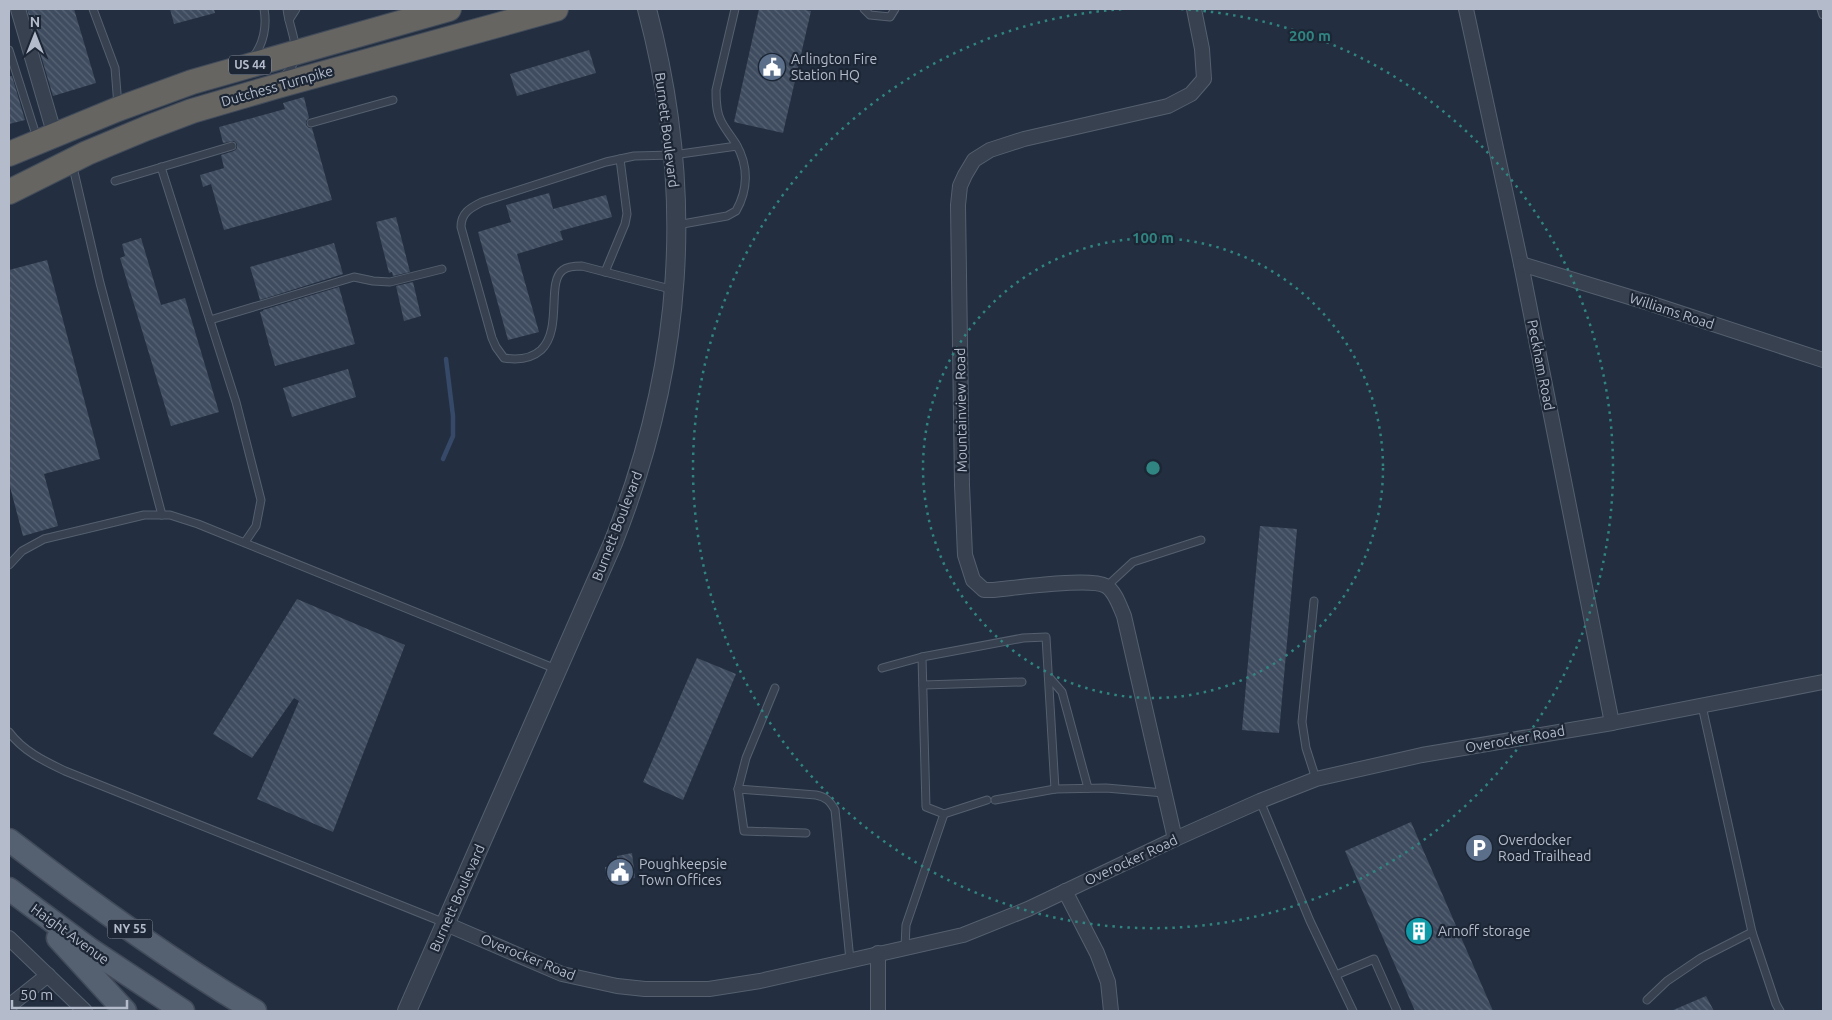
<svg xmlns="http://www.w3.org/2000/svg" width="1832" height="1020" viewBox="0 0 1832 1020" font-family="Ubuntu,sans-serif">
	<style>
		.lines { fill: none; stroke-linecap: round; stroke-linejoin: round }
		.stream { stroke: #364968; stroke-width: 4.5 }
		.building { fill: url(#building-back-hatch) }
		.service-casing { stroke: #555f6e; stroke-width: 9 }
		.minor-casing { stroke: #555f6e; stroke-width: 16 }
		.tertiary-casing { stroke: #555f6e; stroke-width: 20 }
		.primary-casing { stroke: #414a59; stroke-width: 25 }
		.trunk-casing { stroke: #424c5b; stroke-width: 26 }
		.service { stroke: #374150; stroke-width: 7 }
		.minor { stroke: #374150; stroke-width: 14 }
		.tertiary { stroke: #374150; stroke-width: 18 }
		.primary { stroke: #556070; stroke-width: 22 }
		.trunk { stroke: #666562; stroke-width: 24 }
		.ring { fill: none; stroke: #308481; stroke-width: 2.5; stroke-dasharray: 2.5 5 }
		.labels { text-anchor: middle; stroke-width: 4.5; stroke-linejoin: round; paint-order: stroke }
		.shield { fill: #1c2635; stroke: #868f9e; stroke-width: 1 }
		.shield-label { font-size: 12px; font-weight: bold; fill: #b4bccb }
		.poi-label { font-size: 14px; fill: #b4bccb; stroke: #1c2635; text-anchor: start }
		.street-label { font-size: 14px; fill: #b4bccb; stroke: #1c2635 }
		.centre { fill: #308481; stroke: #1c2635; stroke-width: 2.5 }
		.ring-label { font-size: 15px; text-anchor: middle; font-weight: bold; fill: #308481; stroke: #1c2635; stroke-width: 4.5; stroke-linejoin: round; paint-order: stroke }
	</style>
	<defs>
		<pattern id="building-back-hatch" width="6" height="6" patternUnits="userSpaceOnUse" patternTransform="scale(1.25)"><rect width="6" height="6" fill="#3f4c60"/><path d="M-1 5l2 2M0 0l6 6M5-1l2 2" fill="none" stroke="#586475"/></pattern>
	</defs>
	<rect width="100%" height="100%" fill="#232f40"/>
	<g class="lines">
		<!-- stream -->
		<path class="stream" d="M443,459L453,436V416L446,359"/>
	</g>
	<!-- building -->
	<g class="building">
		<path d="M27,9H74L96,83L53,96Z"/>
		<path d="M170,9H214L215,13L174,24Z"/>
		<path d="M759,9H799L811,11L783,133L734,122Z"/>
		<path d="M589,50L596,73L517,96L510,74Z"/>
		<path d="M9,76H12L25,120L9,124Z"/>
		<path d="M304,97L309,118L306,121V125L309,128H312L332,200L224,230L211,184L203,187L200,175L224,168L221,155L234,151L237,148V144L234,141L223,143L219,127L285,109L283,103Z"/>
		<path d="M549,193L553,209L606,195L612,217L560,231L563,240L517,254L539,332L508,340L478,232L511,222L506,205Z"/>
		<path d="M396,217L410,272L393,276L392,272L389,273L376,222Z"/>
		<path d="M141,238L161,305L185,298L219,412L171,426L120,258L125,256L122,244Z"/>
		<path d="M334,243L343,274L260,300L250,267Z"/>
		<path d="M47,260L100,459L44,474L58,526L23,536L9,483V270Z"/>
		<path d="M413,282L421,316L404,321L396,286Z"/>
		<path d="M339,287L355,344L275,366L260,312L263,311V310Z"/>
		<path d="M348,369L356,397L292,417L283,388Z"/>
		<path d="M1260,526L1297,529L1279,733L1242,730Z"/>
		<path d="M297,599L405,645L333,832L257,799L299,701L294,698L252,758L213,734Z"/>
		<path d="M697,658L736,674L683,800L643,782Z"/>
		<path d="M1411,822L1493,1011H1415L1345,851Z"/>
		<path d="M632,853L635,878L614,881L613,879L607,880L605,867L619,865L617,856Z"/>
		<path d="M1706,996L1714,1011H1671Z"/>
	</g>
	<g class="lines">
		<!-- service casing -->
		<g class="service-casing">
			<g id="service">
				<path d="M93,9L115,68L118,106"/>
				<path d="M864,9L870,15L890,17L895,9"/>
				<path d="M1821,9L1823,15"/>
				<path d="M289,20L296,9"/>
				<path d="M9,50L37,138"/>
				<path d="M252,58C264,45 267,25 264,9"/>
				<path d="M283,77C307,56 290,35 287,9"/>
				<path d="M311,123L393,100"/>
				<path d="M72,163L100,283L162,515"/>
				<path d="M161,167L236,402L261,500L256,526L245,542"/>
				<path d="M115,181L232,146"/>
				<path d="M677,225L727,216L736,211C748,190 749,166 736,144C731,136 725,129 721,121C716,112 716,100 716,90L735,9"/>
				<path d="M605,272L625,224L627,214L620,159"/>
				<path d="M674,290L582,266C576,266 568,266 563,270C546,282 563,329 541,350C531,359 517,360 504,358L496,347L492,338L461,227C461,213 470,208 482,202L606,162L634,156L673,155L737,146"/>
				<path d="M210,320L354,277L373,281L390,282L442,269"/>
				<path d="M9,565L22,551L44,539L144,515H170L198,524L556,669"/>
				<path d="M1107,586L1133,562L1201,540"/>
				<path d="M1314,601L1302,722L1306,748L1316,779"/>
				<path d="M882,668L922,657"/>
				<path d="M1049,677L1062,692L1088,788"/>
				<path d="M923,685L1022,682"/>
				<path d="M775,688L746,758L738,789L816,795C826,797 830,801 835,810L850,960"/>
				<path d="M1702,706L1752,932L1776,1004L1780,1011"/>
				<path d="M9,732C23,751 44,761 65,771L445,923"/>
				<path d="M738,789L744,831L806,833"/>
				<path d="M995,800L1055,789"/>
				<path d="M1260,801L1310,921L1353,1011"/>
				<path d="M944,814L987,800"/>
				<path d="M905,947L906,925L944,814L926,807L922,657L1023,638L1046,637L1055,789L1106,788L1164,793"/>
				<path d="M1336,975L1374,959L1397,1011"/>
				<path d="M1647,1000L1667,981L1701,958L1752,932"/>
			</g>
		</g>
		<!-- minor casing -->
		<g class="minor-casing">
			<g id="minor">
				<path d="M18,9L55,136"/>
				<path d="M1466,9L1521,264L1612,723"/>
				<path d="M1521,264L1646,302L1823,360"/>
				<path d="M1175,839L1124,616C1120,607 1115,591 1106,586C1089,577 1016,588 993,590H984L973,580L965,555L962,485L958,205L960,186L965,175L974,160L990,150L1024,139L1168,106L1191,94L1204,79L1202,49L1194,9"/>
				<path d="M1065,891L1097,953L1108,982L1111,1011"/>
				<path d="M446,924L562,974L617,986L645,989H709L760,981L963,935L1028,909L1175,839L1260,801L1316,779L1422,755L1612,723L1823,682"/>
				<path d="M9,938L85,1011"/>
				<path d="M9,1006L48,975"/>
				<path d="M878,1011V953"/>
			</g>
		</g>
		<!-- tertiary casing -->
		<g class="tertiary-casing">
			<path id="tertiary" d="M407,1011L613,543C683,367 696,193 647,9"/>
		</g>
		<!-- primary casing -->
		<g class="primary-casing">
			<g id="primary">
				<path d="M9,840C88,901 169,960 255,1011"/>
				<path d="M9,889L91,950L183,1011"/>
				<path d="M58,938L125,1011"/>
			</g>
		</g>
		<!-- trunk casing -->
		<g class="trunk-casing">
			<g id="trunk">
				<path d="M9,154L118,109L192,82L449,9"/>
				<path d="M9,192L87,153L147,128L192,111L274,87L556,9"/>
			</g>
		</g>
		<!-- service -->
		<use href="#service" class="service"/>
		<!-- minor -->
		<use href="#minor" class="minor"/>
		<!-- tertiary -->
		<use href="#tertiary" class="tertiary"/>
		<!-- primary -->
		<use href="#primary" class="primary"/>
		<!-- trunk -->
		<use href="#trunk" class="trunk"/>
	</g>
	<!-- distance rings -->
	<g class="ring">
		<circle cx="1153" cy="468" r="230"/>
		<path d="M1181 9A460 460 0 1 1 1125 9"/>
	</g>
	<!-- icons -->
	<defs>
		<g id="civic-disc" transform="scale(1.4375)"><circle r="9.5" fill="#5c6f8a" stroke="#1c2635"/><path d="M-.6-6.5H3V-4.5H.6V-3L4-1V1h2V6H-6V1h2V-1L-.6-3ZM-1.2 2.5V6h2.4V2.5Z" fill="#fff"/></g>
		<g id="parking-disc" transform="scale(1.4375)"><circle r="9.5" fill="#5c6f8a" stroke="#1c2635"/><path d="M-3.5-5.5H1a3.5 3.5 0 0 1 0 7H-1V5.5H-3.5ZM-1-3.4V-.6H.8a1.4 1.4 0 0 0 0-2.8Z" fill="#fff"/></g>
		<g id="building-disc" transform="scale(1.4375)"><circle r="9.5" fill="#0f9aa8" stroke="#1c2635"/><path d="M-4-6H4V6H1V3H-1V6H-4ZM-2.5-4.3h1.7v1.8h-1.7ZM.8-4.3h1.7v1.8H.8ZM-2.5-1h1.7V.8h-1.7ZM.8-1h1.7V.8H.8Z" fill="#fff"/></g>
	</defs>
	<g fill-rule="evenodd">
		<use href="#civic-disc" x="772" y="67"/>
		<use href="#parking-disc" x="1479" y="848"/>
		<use href="#civic-disc" x="620" y="872"/>
		<use href="#building-disc" x="1419" y="931"/>
	</g>
	<g class="labels">
		<!-- shield labels -->
		<g class="shield">
			<rect x="229" y="55.5" width="42" height="19" rx="4"/>
			<rect x="107.5" y="919.5" width="45" height="19" rx="4"/>
		</g>
		<g class="shield-label">
			<text x="250" y="69">US 44</text>
			<text x="130" y="933">NY 55</text>
		</g>
		<!-- poi labels -->
		<g class="poi-label">
			<text x="791" y="64">Arlington Fire<tspan x="791" dy="16">Station HQ</tspan></text>
			<text x="1498" y="845">Overdocker<tspan x="1498" dy="16">Road Trailhead</tspan></text>
			<text x="639" y="869">Poughkeepsie<tspan x="639" dy="16">Town Offices</tspan></text>
			<text x="1438" y="936">Arnoff storage</text>
		</g>
		<!-- street labels -->
		<g class="street-label">
			<text transform="translate(277 86) rotate(-16)" y="5">Dutchess Turnpike</text>
			<text transform="translate(667 130) rotate(83)" y="5">Burnett Boulevard</text>
			<text transform="translate(1672 311) rotate(18)" y="5">Williams Road</text>
			<text transform="translate(1541 365) rotate(79)" y="5">Peckham Road</text>
			<text transform="translate(961 410) rotate(-91)" y="5">Mountainview Road</text>
			<text transform="translate(617 526) rotate(-69)" y="5">Burnett Boulevard</text>
			<text transform="translate(1515 739) rotate(-10)" y="5">Overocker Road</text>
			<text transform="translate(1131 860) rotate(-25)" y="5">Overocker Road</text>
			<text transform="translate(457 898) rotate(-66)" y="5">Burnett Boulevard</text>
			<text transform="translate(70 934) rotate(36)" y="5">Haight Avenue</text>
			<text transform="translate(528 957) rotate(22)" y="5">Overocker Road</text>
		</g>
	</g>
	<circle cx="1153" cy="468" r="8" class="centre"/>
	<g class="ring-label">
		<text x="1310" y="41">200 m</text>
		<text x="1153" y="243">100 m</text>
	</g>
	<!-- border -->
	<rect width="1832" height="1020" fill="none" stroke="#b4bccb" stroke-width="20"/>
	<!-- north arrow -->
	<g transform="translate(35 35)" stroke="#1c2635" stroke-width="4" paint-order="stroke">
	<path d="M0-4L9 19L0 12L-9 19Z" fill="#b4bccb"/>
	<text y="-8" font-size="14" font-weight="bold" text-anchor="middle" fill="#b4bccb">N</text>
	</g>
	<!-- scale -->
	<path d="M12 1000v8h115v-8" fill="none" stroke="#b4bccb" stroke-width="2.5"/>
	<text x="20" y="1000" font-size="15" fill="#b4bccb" stroke="#1c2635" stroke-width="4" paint-order="stroke">50 m</text>
</svg>
